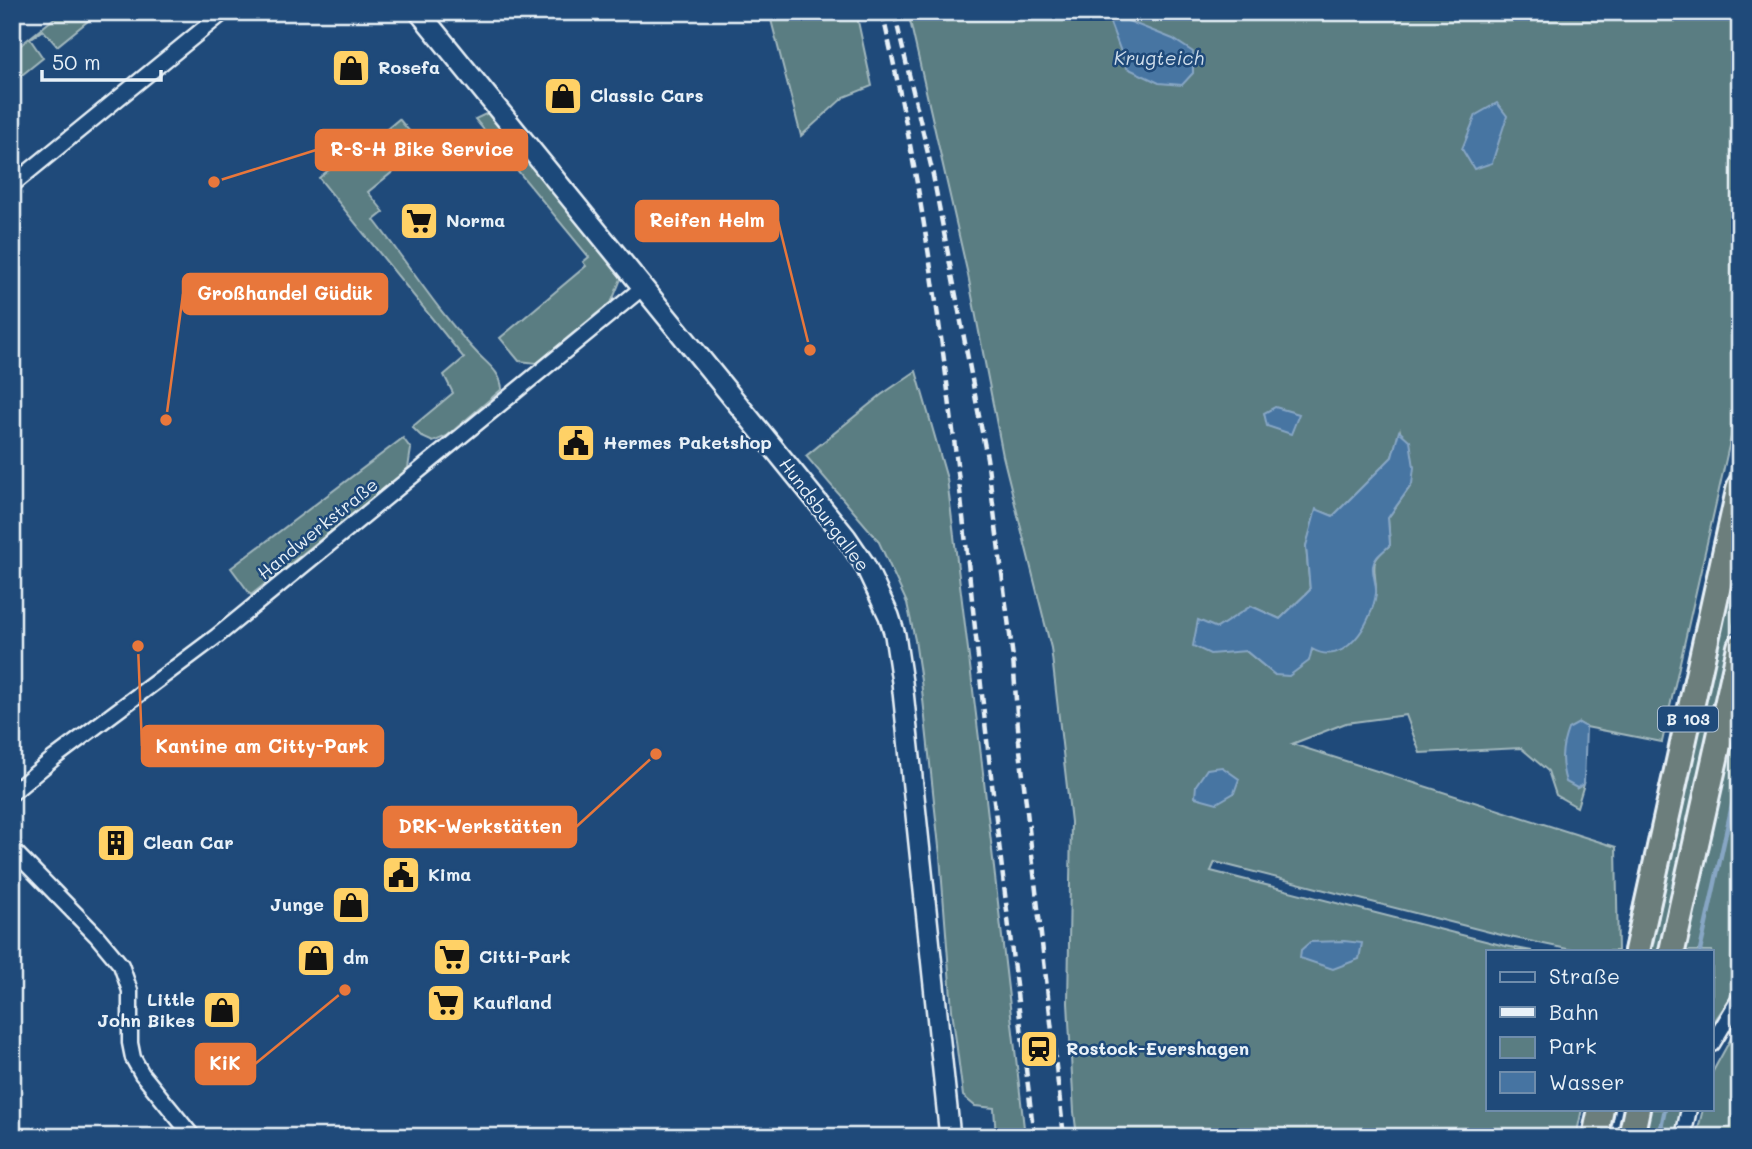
<svg xmlns="http://www.w3.org/2000/svg" width="1752" height="1149" viewBox="0 0 1752 1149" font-family="Mali,sans-serif">
	<style>
		.green { fill: #5a7d82; stroke: #a1b7bd; stroke-width: 2; fill-rule: evenodd }
		.water { fill: #4674a2; stroke: #87a6c4; stroke-width: 2 }
		.lines { fill: none; stroke-linecap: round; stroke-linejoin: round }
		.stream { stroke: #87a6c4; stroke-width: 4.5 }
		.street-casing { stroke: #e8f1f8; stroke-width: 19 }
		.secondary-casing { stroke: #e8f1f8; stroke-width: 24 }
		.highway-casing { stroke: #e8f1f8; stroke-width: 30 }
		.street { stroke: #1f4a7a; stroke-width: 14 }
		.secondary { stroke: #1f4a7a; stroke-width: 19 }
		.highway { stroke: #6c7e7c; stroke-width: 24 }
		.rail { stroke: #e8f1f8; stroke-width: 4.5; stroke-dasharray: 10 5; stroke-linecap: butt }
		.labels { text-anchor: middle; stroke-width: 5; stroke-linejoin: round; paint-order: stroke }
		.shield { fill: #1f4a7a; stroke: #acbfd2; stroke-width: 2 }
		.shield-label { font-size: 16px; font-weight: bold; fill: #e8f1f8 }
		.poi-label { font-size: 18px; font-weight: bold; fill: #e8f1f8; stroke: #1f4a7a; text-anchor: start }
		.street-label { font-size: 18px; fill: #e8f1f8; stroke: #1f4a7a }
		.water-label { font-size: 19px; font-style: italic; fill: #d0deeb; stroke: #1f4a7a }
		.leader { fill: none; stroke: #e8773b; stroke-width: 2.5 }
		.callout-dot { fill: #e8773b; stroke: #1f4a7a; stroke-width: 2.5 }
		.callout { fill: #e8773b; stroke: #e8773b; stroke-width: 2.5 }
		.callout-label { font-size: 19px; text-anchor: middle; font-weight: bold; fill: #fff }
	</style>
	<rect width="100%" height="100%" fill="#1f4a7a"/>
	<filter id="ink" filterUnits="userSpaceOnUse"><feTurbulence type="fractalNoise" baseFrequency=".0143" numOctaves="2"/><feDisplacementMap in="SourceGraphic" scale="14" xChannelSelector="R" yChannelSelector="G"/><feConvolveMatrix kernelMatrix="1 2 1 2 8 2 1 2 1" color-interpolation-filters="sRGB"/></filter>
	<g filter="url(#ink)">
		<!-- green -->
		<g class="green">
			<path d="M62,12H99L57,46L43,30L30,39L43,58L12,83V52Z"/>
			<path d="M769,12H856L872,86L844,97L801,136Z"/>
			<path d="M908,12H1740V397L1662,742L1586,727L1579,723L1577,788L1584,784L1577,807L1556,795L1548,771L1521,748L1420,753L1406,715L1346,723L1292,744L1616,847L1618,951H1577L1505,936L1215,862L1211,871L1505,946L1532,951H1488V1109H1582L1576,1137H1077L1074,1112L1068,1003L1071,822L1051,648L1003,456L968,275ZM1400,431L1412,484L1388,518L1390,545C1368,563 1375,564 1376,589C1376,597 1373,604 1371,612L1275,675L1246,651L1251,606L1280,619L1310,590L1306,546L1317,510L1333,516L1392,457Z"/>
			<path d="M490,112L619,269L621,279L612,301L537,363L519,361L500,338L586,266L583,262L589,257L475,119Z"/>
			<path d="M399,119L411,133L400,142L411,157L368,192L384,212L374,220C409,265 439,313 478,354C489,365 501,373 502,389L447,436L433,442L422,437L412,427L453,393L444,375L464,358L319,178L365,140L369,144Z"/>
			<path d="M916,371L947,479L980,747L1025,1136L996,1137L994,1108L975,1106L963,1096L952,1010L940,856L921,681L915,640L907,603L878,540L806,456L881,395Z"/>
			<path d="M1740,428V451L1626,951H1623Z"/>
			<path d="M403,438L411,449L408,468L400,476L251,595L231,568Z"/>
			<path d="M1740,547V594L1661,951H1651Z"/>
			<path d="M1740,694V983L1712,1025V951H1683Z"/>
			<path d="M1740,1022V1137H1696L1703,1109H1712V1073Z"/>
			<path d="M1648,1109H1682L1675,1137H1642Z"/>
		</g>
		<!-- water -->
		<g class="water">
			<path d="M1106,12H1124L1128,21L1173,39L1193,52V73L1182,85L1159,83L1127,68Z"/>
			<path d="M1497,103L1507,116L1492,163L1474,169L1462,149L1476,115Z"/>
			<path d="M1275,407L1299,414L1291,434L1267,426L1264,413Z"/>
			<path d="M1399,431L1410,441L1414,467L1412,484L1388,518L1390,545C1384,551 1374,557 1373,566C1372,575 1377,584 1376,593C1372,623 1345,668 1312,649L1309,661L1289,676L1275,675L1246,651L1210,654L1193,646L1198,620L1217,628L1251,606L1280,619L1310,590L1306,546L1316,509L1333,516L1392,457Z"/>
			<path d="M1579,723L1586,727L1584,784L1577,788L1566,782C1560,762 1561,748 1568,729Z"/>
			<path d="M1222,767L1239,779L1234,793L1217,803L1195,797L1196,785L1207,769Z"/>
			<path d="M1344,941L1362,943L1359,959L1333,969L1300,958L1301,950L1310,942Z"/>
		</g>
		<g class="lines">
			<!-- stream -->
			<g class="stream">
				<path d="M1700,951L1740,769"/>
				<path d="M1659,1137L1665,1109"/>
			</g>
			<!-- street casing -->
			<g class="street-casing">
				<g id="street">
					<path d="M12,185L224,12"/>
					<path d="M12,793L54,758L217,636L642,288"/>
					<path d="M12,849L96,935L121,965L130,991V1043L133,1058L142,1074L193,1137"/>
					<path d="M1712,1044L1740,998"/>
					<path d="M1683,1137L1689,1109"/>
				</g>
			</g>
			<!-- secondary casing -->
			<g class="secondary-casing">
				<path id="secondary" d="M419,12L846,537L865,565L889,616L895,635L902,682L950,1137"/>
			</g>
			<!-- highway casing -->
			<g class="highway-casing">
				<g id="highway">
					<path d="M1637,951L1740,486"/>
					<path d="M1672,951L1740,647"/>
					<path d="M1595,1137L1601,1109"/>
					<path d="M1631,1137L1637,1109"/>
				</g>
			</g>
			<!-- street -->
			<use href="#street" class="street"/>
			<!-- secondary -->
			<use href="#secondary" class="secondary"/>
			<!-- highway -->
			<use href="#highway" class="highway"/>
			<!-- rail -->
			<g class="rail">
				<path d="M882,12C935,236 958,466 982,695C998,842 1017,990 1034,1137"/>
				<path d="M894,12L932,170L987,458L1013,658L1019,741L1064,1137"/>
			</g>
		</g>
	</g>
	<!-- icons -->
	<defs>
		<g id="shop-square" transform="scale(2.0125)"><rect x="-9" y="-9" width="18" height="18" rx="4" fill="#ffd166" stroke="#1f4a7a"/><path d="M-5-2.5h2.3a2.7 3.5 0 0 1 5.4 0H5L5.5 6h-11ZM-1.5-2.5h3a1.5 2.3 0 0 0-3 0Z" fill="#111"/></g>
		<g id="supermarket-square" transform="scale(2.0125)"><rect x="-9" y="-9" width="18" height="18" rx="4" fill="#ffd166" stroke="#1f4a7a"/><path d="M-6-5.5h2.5l.6 2H6L4.5 2H-2.5L-4.4-4H-6ZM-1.5 3.2a1.3 1.3 0 1 0 .1 0ZM3 3.2a1.3 1.3 0 1 0 .1 0Z" fill="#111"/></g>
		<g id="civic-square" transform="scale(2.0125)"><rect x="-9" y="-9" width="18" height="18" rx="4" fill="#ffd166" stroke="#1f4a7a"/><path d="M-.6-6.5H3V-4.5H.6V-3L4-1V1h2V6H-6V1h2V-1L-.6-3ZM-1.2 2.5V6h2.4V2.5Z" fill="#111"/></g>
		<g id="building-square" transform="scale(2.0125)"><rect x="-9" y="-9" width="18" height="18" rx="4" fill="#ffd166" stroke="#1f4a7a"/><path d="M-4-6H4V6H1V3H-1V6H-4ZM-2.5-4.3h1.7v1.8h-1.7ZM.8-4.3h1.7v1.8H.8ZM-2.5-1h1.7V.8h-1.7ZM.8-1h1.7V.8H.8Z" fill="#111"/></g>
		<g id="station-square" transform="scale(2.0125)"><rect x="-9" y="-9" width="18" height="18" rx="4" fill="#ffd166" stroke="#1f4a7a"/><path d="M-3-6H3Q5-6 5-4V2Q5 4 3 4L4.5 6H3L1.5 4h-3L-3 6H-4.5L-3 4Q-5 4-5 2V-4Q-5-6-3-6ZM-3.5-4v3h7v-3ZM-3.5 1v1.5H-2V1ZM2 1v1.5H3.5V1Z" fill="#111"/></g>
	</defs>
	<g fill-rule="evenodd">
		<use href="#shop-square" x="351" y="68"/>
		<use href="#shop-square" x="563" y="96"/>
		<use href="#supermarket-square" x="419" y="221"/>
		<use href="#civic-square" x="576" y="443"/>
		<use href="#building-square" x="116" y="843"/>
		<use href="#civic-square" x="401" y="875"/>
		<use href="#shop-square" x="351" y="905"/>
		<use href="#supermarket-square" x="452" y="957"/>
		<use href="#shop-square" x="316" y="958"/>
		<use href="#supermarket-square" x="446" y="1003"/>
		<use href="#shop-square" x="222" y="1010"/>
		<use href="#station-square" x="1039" y="1049"/>
	</g>
	<g class="labels">
		<!-- shield labels -->
		<rect class="shield" x="1658" y="706.5" width="60" height="25" rx="5"/>
		<g class="shield-label">
			<text x="1688" y="725">B 103</text>
		</g>
		<!-- poi labels -->
		<g class="poi-label">
			<text x="378" y="74">Rosefa</text>
			<text x="590" y="102">Classic Cars</text>
			<text x="446" y="227">Norma</text>
			<text x="603" y="449">Hermes Paketshop</text>
			<text x="143" y="849">Clean Car</text>
			<text x="428" y="881">Kima</text>
			<text x="324" y="911" text-anchor="end">Junge</text>
			<text x="479" y="963">Citti-Park</text>
			<text x="343" y="964">dm</text>
			<text x="195" y="1006" text-anchor="end">Little<tspan x="195" dy="21">John Bikes</tspan></text>
			<text x="473" y="1009">Kaufland</text>
			<text x="1066" y="1055">Rostock-Evershagen</text>
		</g>
		<!-- street labels -->
		<g class="street-label">
			<text transform="translate(824 515) rotate(53)" y="6">Hundsburgallee</text>
			<text transform="translate(318 529) rotate(-39)" y="6">Handwerkstraße</text>
		</g>
		<!-- water labels -->
		<g class="water-label">
			<text x="1159" y="65">Krugteich</text>
		</g>
	</g>
	<!-- callouts -->
	<path class="leader" d="M214 182L316 150M810 350L778 221M166 420L183 294M138 646L142 746M656 754L576 827M345 990L255 1064"/>
	<g class="callout-dot">
		<circle cx="214" cy="182" r="7"/>
		<circle cx="810" cy="350" r="7"/>
		<circle cx="166" cy="420" r="7"/>
		<circle cx="138" cy="646" r="7"/>
		<circle cx="656" cy="754" r="7"/>
		<circle cx="345" cy="990" r="7"/>
	</g>
	<g class="callout">
		<rect x="316" y="130" width="211" height="40" rx="7"/>
		<rect x="636" y="201" width="142" height="40" rx="7"/>
		<rect x="183" y="274" width="204" height="40" rx="7"/>
		<rect x="142" y="726" width="241" height="40" rx="7"/>
		<rect x="384" y="807" width="192" height="40" rx="7"/>
		<rect x="196" y="1044" width="59" height="40" rx="7"/>
	</g>
	<g class="callout-label">
		<text x="422" y="156">R-S-H Bike Service</text>
		<text x="707" y="227">Reifen Helm</text>
		<text x="285" y="300">Großhandel Güdük</text>
		<text x="262" y="753">Kantine am Citty-Park</text>
		<text x="480" y="833">DRK-Werkstätten</text>
		<text x="225" y="1070">KiK</text>
	</g>
	<!-- margin -->
	<rect width="1752" height="1149" fill="none" stroke="#1f4a7a" stroke-width="42"/>
	<rect x="21" y="21" width="1710" height="1107" fill="none" stroke="#e8f1f8" stroke-width="2.5" filter="url(#ink)"/>
	<!-- legend -->
	<rect x="1486" y="950" width="228" height="161" fill="#1f4a7a" stroke="#6f8dac" stroke-width="2"/>
	<rect x="1500" y="972" width="35" height="10" fill="#1f4a7a" stroke="#6f8dac" stroke-width="2"/>
	<text x="1549" y="984" font-size="21" fill="#e8f1f8">Straße</text>
	<rect x="1500" y="1007" width="35" height="10" fill="#e8f1f8" stroke="#6f8dac" stroke-width="2"/>
	<text x="1549" y="1020" font-size="21" fill="#e8f1f8">Bahn</text>
	<rect x="1500" y="1037" width="35" height="21" fill="#5a7d82" stroke="#6f8dac" stroke-width="2"/>
	<text x="1549" y="1054" font-size="21" fill="#e8f1f8">Park</text>
	<rect x="1500" y="1072" width="35" height="21" fill="#4674a2" stroke="#6f8dac" stroke-width="2"/>
	<text x="1549" y="1090" font-size="21" fill="#e8f1f8">Wasser</text>
	<!-- scale -->
	<path d="M42 70v10h119v-10" fill="none" stroke="#e8f1f8" stroke-width="3.5"/>
	<text x="52" y="70" font-size="21" fill="#e8f1f8" stroke="#1f4a7a" stroke-width="5" paint-order="stroke">50 m</text>
</svg>
